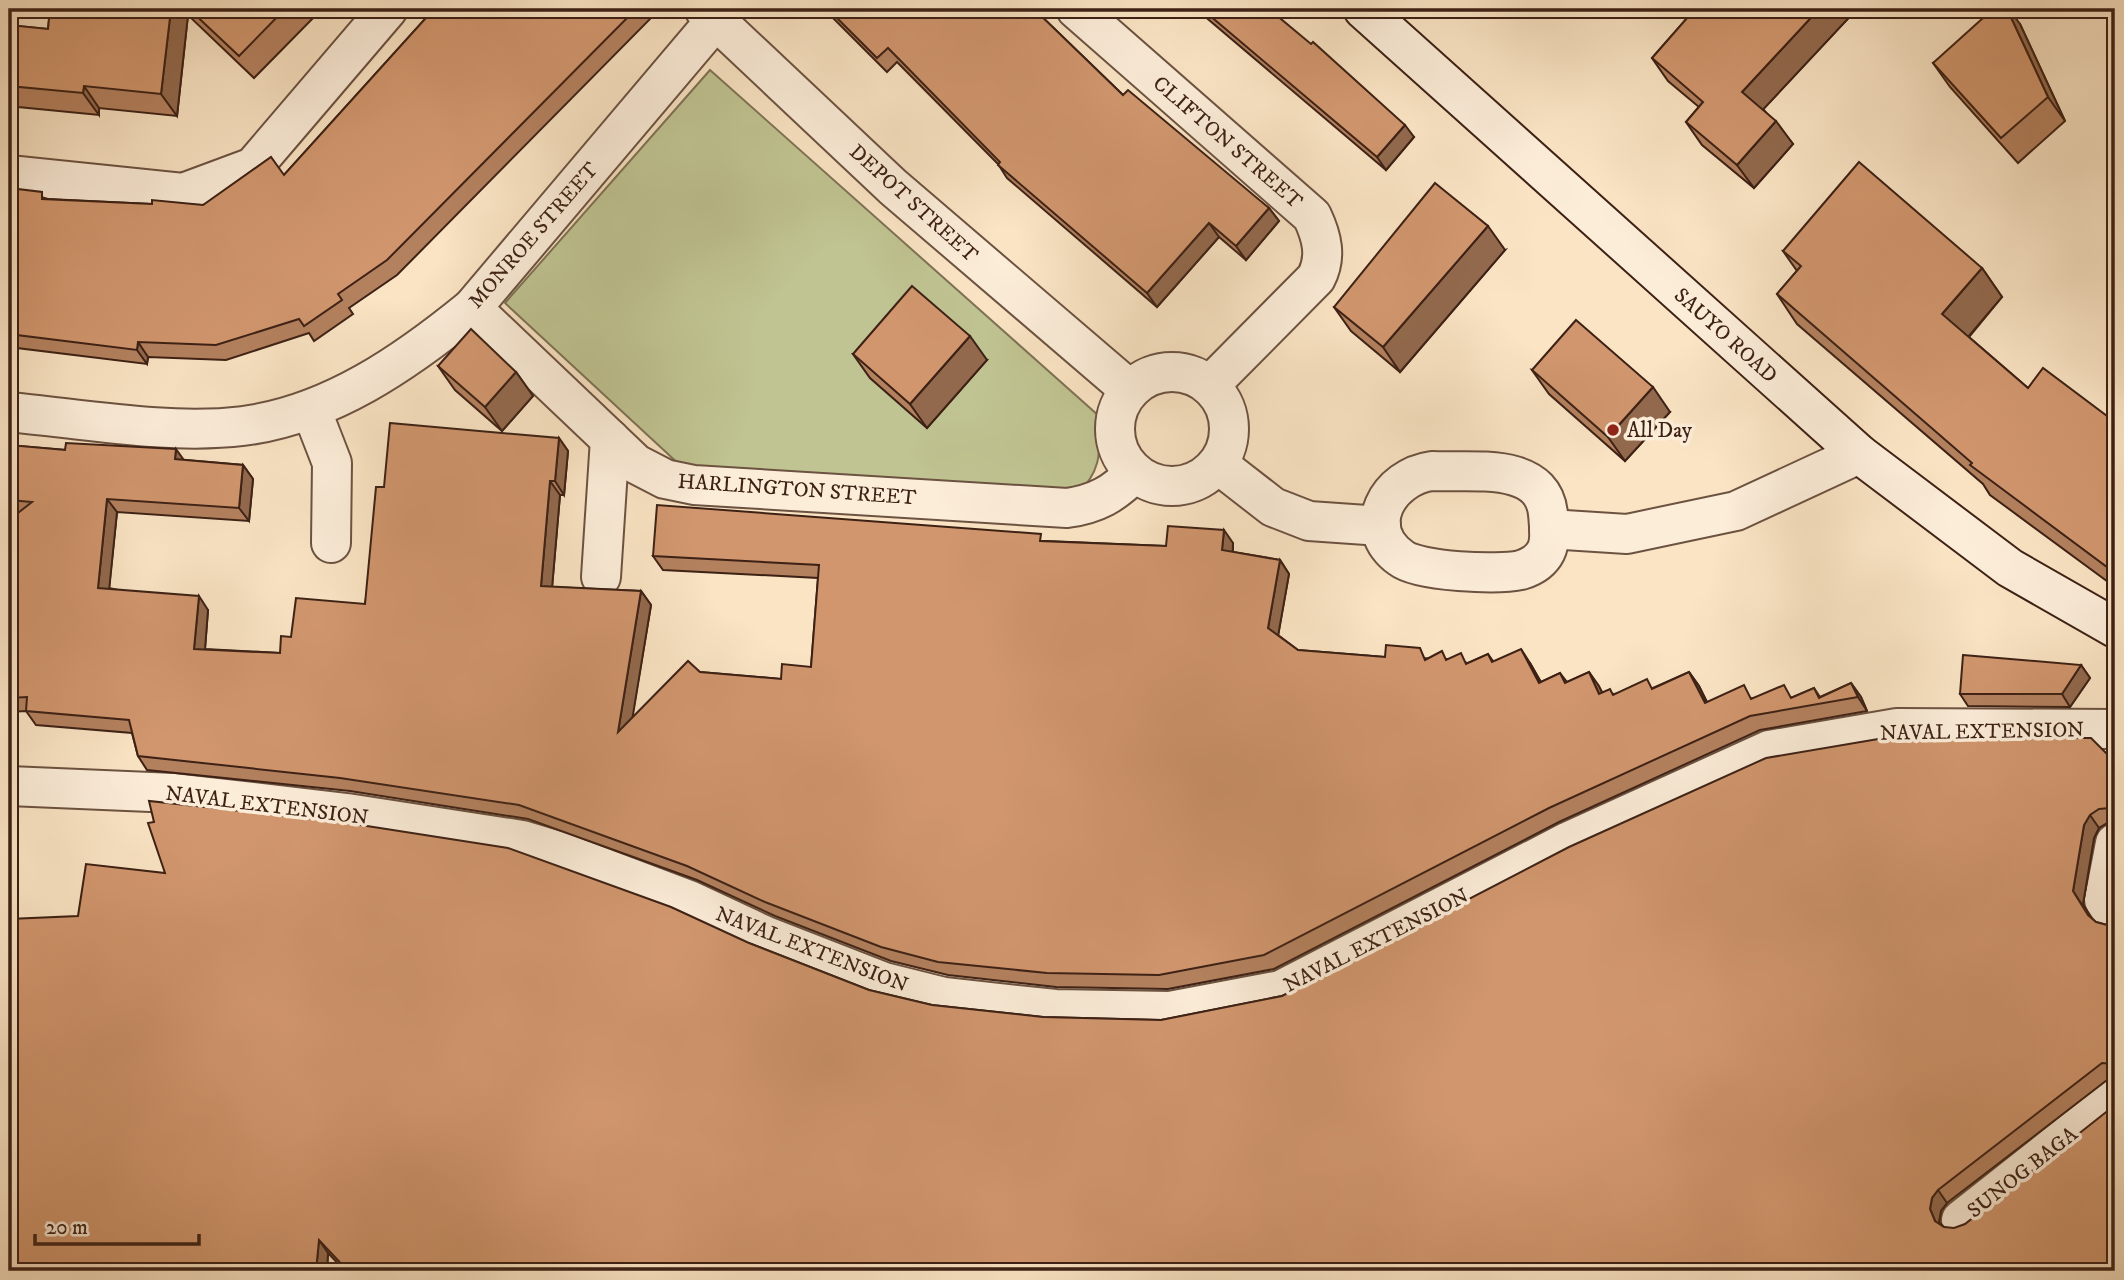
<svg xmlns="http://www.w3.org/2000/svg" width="2124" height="1280" viewBox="0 0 2124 1280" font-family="'IM FELL DW Pica',serif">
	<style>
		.green { fill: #c0c492; stroke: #7e7254; stroke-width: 2 }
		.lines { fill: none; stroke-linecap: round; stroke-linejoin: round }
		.street-casing { stroke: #6c5241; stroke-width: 42 }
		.secondary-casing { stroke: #3d2115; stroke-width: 42 }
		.street { stroke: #fcedd9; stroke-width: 38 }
		.secondary { stroke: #fcedd9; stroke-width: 38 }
		.wall { fill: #b4815f; stroke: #3d2115; stroke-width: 2 }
		.shaded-wall { fill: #92694d; stroke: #3d2115; stroke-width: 2 }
		.building { fill: #d1966e; stroke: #3d2115; stroke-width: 2 }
		.poi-dot { fill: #8f2418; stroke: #fcedd9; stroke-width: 2.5 }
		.labels { text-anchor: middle; stroke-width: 7; stroke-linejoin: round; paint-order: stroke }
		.street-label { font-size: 21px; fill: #3d2115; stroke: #fcedd9 }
		.poi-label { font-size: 21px; fill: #3d2115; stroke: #fcedd9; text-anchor: start }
	</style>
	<rect width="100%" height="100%" fill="#fae4c4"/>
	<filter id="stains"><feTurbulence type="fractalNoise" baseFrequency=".00286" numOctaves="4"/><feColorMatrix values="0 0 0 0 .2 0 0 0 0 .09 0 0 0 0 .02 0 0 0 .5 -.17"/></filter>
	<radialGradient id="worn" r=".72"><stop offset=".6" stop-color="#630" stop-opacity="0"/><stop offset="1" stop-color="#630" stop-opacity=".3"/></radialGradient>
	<!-- green -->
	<path class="green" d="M710,70L1099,416C1100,451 1103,471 1075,496L682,467L505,303Z"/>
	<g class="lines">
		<!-- street casing -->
		<g class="street-casing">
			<g id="street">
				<path d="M704,9L893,187L1130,390"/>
				<path d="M1076,9L1312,216C1322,237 1327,257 1316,278L1210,385"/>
				<path d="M9,175L183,193L253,167L388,9"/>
				<path d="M472,308L636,464L665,479L694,485L1067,508C1096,504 1114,494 1134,473"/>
				<circle cx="1172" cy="429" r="57"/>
				<path d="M311,409L332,463L331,543"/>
				<path d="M9,412C83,419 169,435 243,426C330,415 406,362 472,308L725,9"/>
				<path d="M1219,465L1273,507L1309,521L1381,526"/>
				<path d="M1432,471C1472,473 1543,461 1548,514C1549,525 1551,541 1546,551C1541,561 1531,567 1521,570C1498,575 1419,572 1401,558C1359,528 1388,477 1432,471Z"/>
				<path d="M1549,529L1627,534L1736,511L1859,454"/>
				<path d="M601,577L610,439"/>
				<path d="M9,786L174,793L347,813L522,840L562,852L689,900L766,936L884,982L944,997L1055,1009L1170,1011L1281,990L1569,841L1769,750L1897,728L2115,729"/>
				<path d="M2115,843L2104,900L2115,916"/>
				<path d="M1961,1220L2115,1098"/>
			</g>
		</g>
		<!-- secondary casing -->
		<g class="secondary-casing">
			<path id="secondary" d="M1363,9L1859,454L2010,568L2115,628"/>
		</g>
		<!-- street -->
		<use href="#street" class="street"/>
		<!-- secondary -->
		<use href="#secondary" class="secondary"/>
	</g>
	<!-- wall -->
	<g class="wall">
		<path d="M50,9H322L254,78L188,15L177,116L99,108V115L18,107L12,99H9V25L48,29Z"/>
		<path d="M434,9H648L653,16L397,275L349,308L353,314L314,341L309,333L226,360L148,357L147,364L9,347V188L48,199L152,204L203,205L284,175Z"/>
		<path d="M824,9H1034L1123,95L1269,208L1279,221L1246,260L1219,237L1157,307L1007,178L998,164L897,62L887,72Z"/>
		<path d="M1196,9H1269L1414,137L1386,170Z"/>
		<path d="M1695,9H1857L1763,109L1793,144L1754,188L1702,145L1686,122L1699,107L1668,81L1652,58Z"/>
		<path d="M2020,24L2065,121L2018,163L1950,87L1933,63Z"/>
		<path d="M1505,250L1400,372L1351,331L1334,307Z"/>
		<path d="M1783,251L1982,268L2002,297L1969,337L2028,388L2115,422V587L1990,495L1983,484L1797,324L1777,294L1797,271Z"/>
		<path d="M853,354L987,360L927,428L870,378Z"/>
		<path d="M438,366L516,372L533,396L502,431L455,390Z"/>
		<path d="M1532,370L1670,412L1625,461L1549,394Z"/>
		<path d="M559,438L568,451L564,495H560L552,587L641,591L651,605L632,718L700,672L781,679L811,667L818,578L663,570L653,556L1046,541L1166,546L1233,543V552L1280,560L1289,574L1278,635L1298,650L1385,657L1448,659L1468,663L1488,654L1493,661L1530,663L1541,682L1560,673L1567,682L1589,672L1602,692L1614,694L1653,688L1689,672L1699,686L1707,702L1754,698L1793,697L1814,688L1820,697L1851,683L1861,697L1867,711L1760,730L1559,822L1274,969L1168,989L1056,987L948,975L891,961L775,916L697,880L528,819L350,791L147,770L138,756L132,733L36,725L26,711L9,712V520L17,514L9,513V445L243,465L253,479L249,521L117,512L109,588L208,610L205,649L280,653L291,637L365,604L384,487Z"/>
		<path d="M2081,665L2090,678L2070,707L1968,706L1960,694Z"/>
		<path d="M2115,762V822H2109L2099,828L2094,838L2083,904L2091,918L2096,922L2107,925L2115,922V1077H2111L1947,1203L1941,1211L1939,1222L1944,1227L2115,1271H345L328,1253L327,1271H9L749,943L869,990L932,1005L1043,1017L1161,1020L1282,996Z"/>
	</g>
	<!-- shaded-wall -->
	<g class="shaded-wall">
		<path d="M171,9H184L188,15L177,116L161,94Z"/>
		<path d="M1819,9H1857L1758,115L1742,92Z"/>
		<path d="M2007,9H2009L2020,24L2065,121L2048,97Z"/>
		<path d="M84,86L99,108V115L83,93Z"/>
		<path d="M1776,121L1793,144L1754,188L1737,165Z"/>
		<path d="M1405,125L1414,137L1386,170L1377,157Z"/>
		<path d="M1269,208L1279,221L1246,260L1236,246Z"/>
		<path d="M1209,223L1219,237L1157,307L1147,293Z"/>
		<path d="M1488,226L1505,250L1400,372L1383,347Z"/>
		<path d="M1982,268L2002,297L1963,343L1942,314Z"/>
		<path d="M970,336L987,360L927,428L910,404Z"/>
		<path d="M138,342L148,357L147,364L137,350Z"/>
		<path d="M516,372L533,396L502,431L485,407Z"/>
		<path d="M1653,387L1670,412L1625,461L1608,437Z"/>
		<path d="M559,438L568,451L564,495L555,481Z"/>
		<path d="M176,449L186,463L175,459Z"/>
		<path d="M243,465L253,479L249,521L239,508Z"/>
		<path d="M550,481L560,495L551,600L541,586Z"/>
		<path d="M107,499L117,512L108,601L98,588Z"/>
		<path d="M1224,530L1233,543L1232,564L1222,550Z"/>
		<path d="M1280,560L1289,574L1277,642L1268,628Z"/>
		<path d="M2115,564V576L2111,570Z"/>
		<path d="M641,591L651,605L628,745L618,732Z"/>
		<path d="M199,596L208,610L204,662L194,649Z"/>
		<path d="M1521,649L1530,663L1549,697L1539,683Z"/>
		<path d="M2081,665L2090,678L2070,707L2062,694Z"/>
		<path d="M1589,672L1599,686L1609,707L1599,694Z"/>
		<path d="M1689,672L1699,686L1714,717L1705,703Z"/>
		<path d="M1851,683L1861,697L1867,711L1858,697Z"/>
		<path d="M2090,815L2099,828L2094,838L2083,904L2097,928L2073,891L2084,825Z"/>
		<path d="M1938,1190L1947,1203L1941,1211L1939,1222L1944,1234L1935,1221L1930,1209L1932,1198Z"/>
		<path d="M319,1240L328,1253L327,1271H316Z"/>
	</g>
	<!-- building -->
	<g class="building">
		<path d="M50,9H171L161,94L84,86L83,93L9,86V25L48,29Z"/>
		<path d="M189,9H285L239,56Z"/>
		<path d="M434,9H636L387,260L338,294L342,300L304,326L299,319L216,345L138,342L137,350L9,334V188L42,192V199L152,204V200L203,205L271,157L284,175Z"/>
		<path d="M828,9H1034L1123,95L1128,90L1269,208L1236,246L1209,223L1147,293L998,165L1000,162L888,48L877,58Z"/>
		<path d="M1202,9H1269L1311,44L1313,42L1405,125L1377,157Z"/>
		<path d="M1695,9H1819L1742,92L1776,121L1737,165L1686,122L1703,102L1652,58Z"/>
		<path d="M1993,9H2007L2048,97L2001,138L1933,63Z"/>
		<path d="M1859,162L1982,268L1942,314L2028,388L2043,368L2115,422V564L2111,570L1970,465L1972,463L1777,294L1801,266L1783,251Z"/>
		<path d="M1435,183L1488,226L1383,347L1334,307Z"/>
		<path d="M912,286L970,336L910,404L853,354Z"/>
		<path d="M1576,320L1653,387L1608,437L1532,370Z"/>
		<path d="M471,329L516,372L485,407L438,366Z"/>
		<path d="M390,423L559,438L555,481H550L541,586L641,591L618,732L688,661L700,672L781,679L782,664L811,667L819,565L653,556L657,505L1041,534L1040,541L1166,546L1168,526L1224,530L1222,550L1280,560L1268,628L1298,650L1385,657L1386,645L1420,648L1425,660L1442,651L1446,660L1461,653L1466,664L1488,654L1492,662L1521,649L1539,683L1560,673L1565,683L1589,672L1599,694L1610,689L1613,695L1647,679L1652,689L1689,672L1705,703L1744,685L1751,699L1784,685L1791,698L1814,688L1819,698L1851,683L1858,697L1750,716L1549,808L1264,955L1159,975L1047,973L938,962L881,947L765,902L687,866L519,805L340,778L138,756L129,720L26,711L27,697L9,698V520L32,502L9,500V445L65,450L66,443L176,449L175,459L243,465L239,508L107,499L98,588L199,596L194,649L280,653L281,636L291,637L296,598L365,604L376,487H384Z"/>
		<path d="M1963,655L2081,665L2062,694H1960Z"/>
		<path d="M1890,737L2091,738L2115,762V811L2110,808L2099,809L2090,815L2084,825L2073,891L2088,915L2096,922L2107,925L2115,922V1066L2113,1064L2102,1063L1938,1190L1932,1198L1930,1209L1935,1221L1944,1227L1954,1228L1965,1224L2115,1105V1271H348L319,1240L316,1271H9V919L78,916L86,864L165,873L148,823L154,822L149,801L335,821L508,848L671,907L749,943L869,990L932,1005L1043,1017L1161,1020L1282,996L1569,847L1766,758Z"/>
	</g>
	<!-- markers -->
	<circle class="poi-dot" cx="1613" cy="430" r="7"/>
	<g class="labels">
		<!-- street labels -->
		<g class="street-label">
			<text transform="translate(1228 142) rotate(41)" y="7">CLIFTON STREET</text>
			<text transform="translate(914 203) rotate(42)" y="7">DEPOT STREET</text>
			<text transform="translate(533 235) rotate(-49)" y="7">MONROE STREET</text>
			<text transform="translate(1726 335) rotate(42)" y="7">SAUYO ROAD</text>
			<text transform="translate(797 489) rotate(4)" y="7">HARLINGTON STREET</text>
			<text transform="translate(1982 731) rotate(-1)" y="7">NAVAL EXTENSION</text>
			<text transform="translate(267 805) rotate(7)" y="7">NAVAL EXTENSION</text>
			<text transform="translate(1376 940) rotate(-27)" y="7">NAVAL EXTENSION</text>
			<text transform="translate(812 949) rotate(21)" y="7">NAVAL EXTENSION</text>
			<text transform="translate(2022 1172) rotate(-38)" y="7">SUNOG BAGA</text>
		</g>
		<!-- poi labels -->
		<g class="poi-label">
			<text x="1627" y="437">All Day</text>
		</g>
	</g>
	<!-- margin -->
	<rect width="2124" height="1280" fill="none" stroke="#fae4c4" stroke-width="35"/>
	<rect x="10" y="10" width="2103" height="1259" fill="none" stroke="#3d2115" stroke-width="3.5"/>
	<rect x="18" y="18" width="2089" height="1245" fill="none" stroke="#3d2115" stroke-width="2"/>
	<!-- scale -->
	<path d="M35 1234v10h164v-10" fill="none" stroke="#3d2115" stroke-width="3.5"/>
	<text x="46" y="1234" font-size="21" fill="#3d2115" stroke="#fcedd9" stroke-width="5" paint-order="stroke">20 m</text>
	<rect width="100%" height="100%" filter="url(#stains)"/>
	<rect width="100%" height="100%" fill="url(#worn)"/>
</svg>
